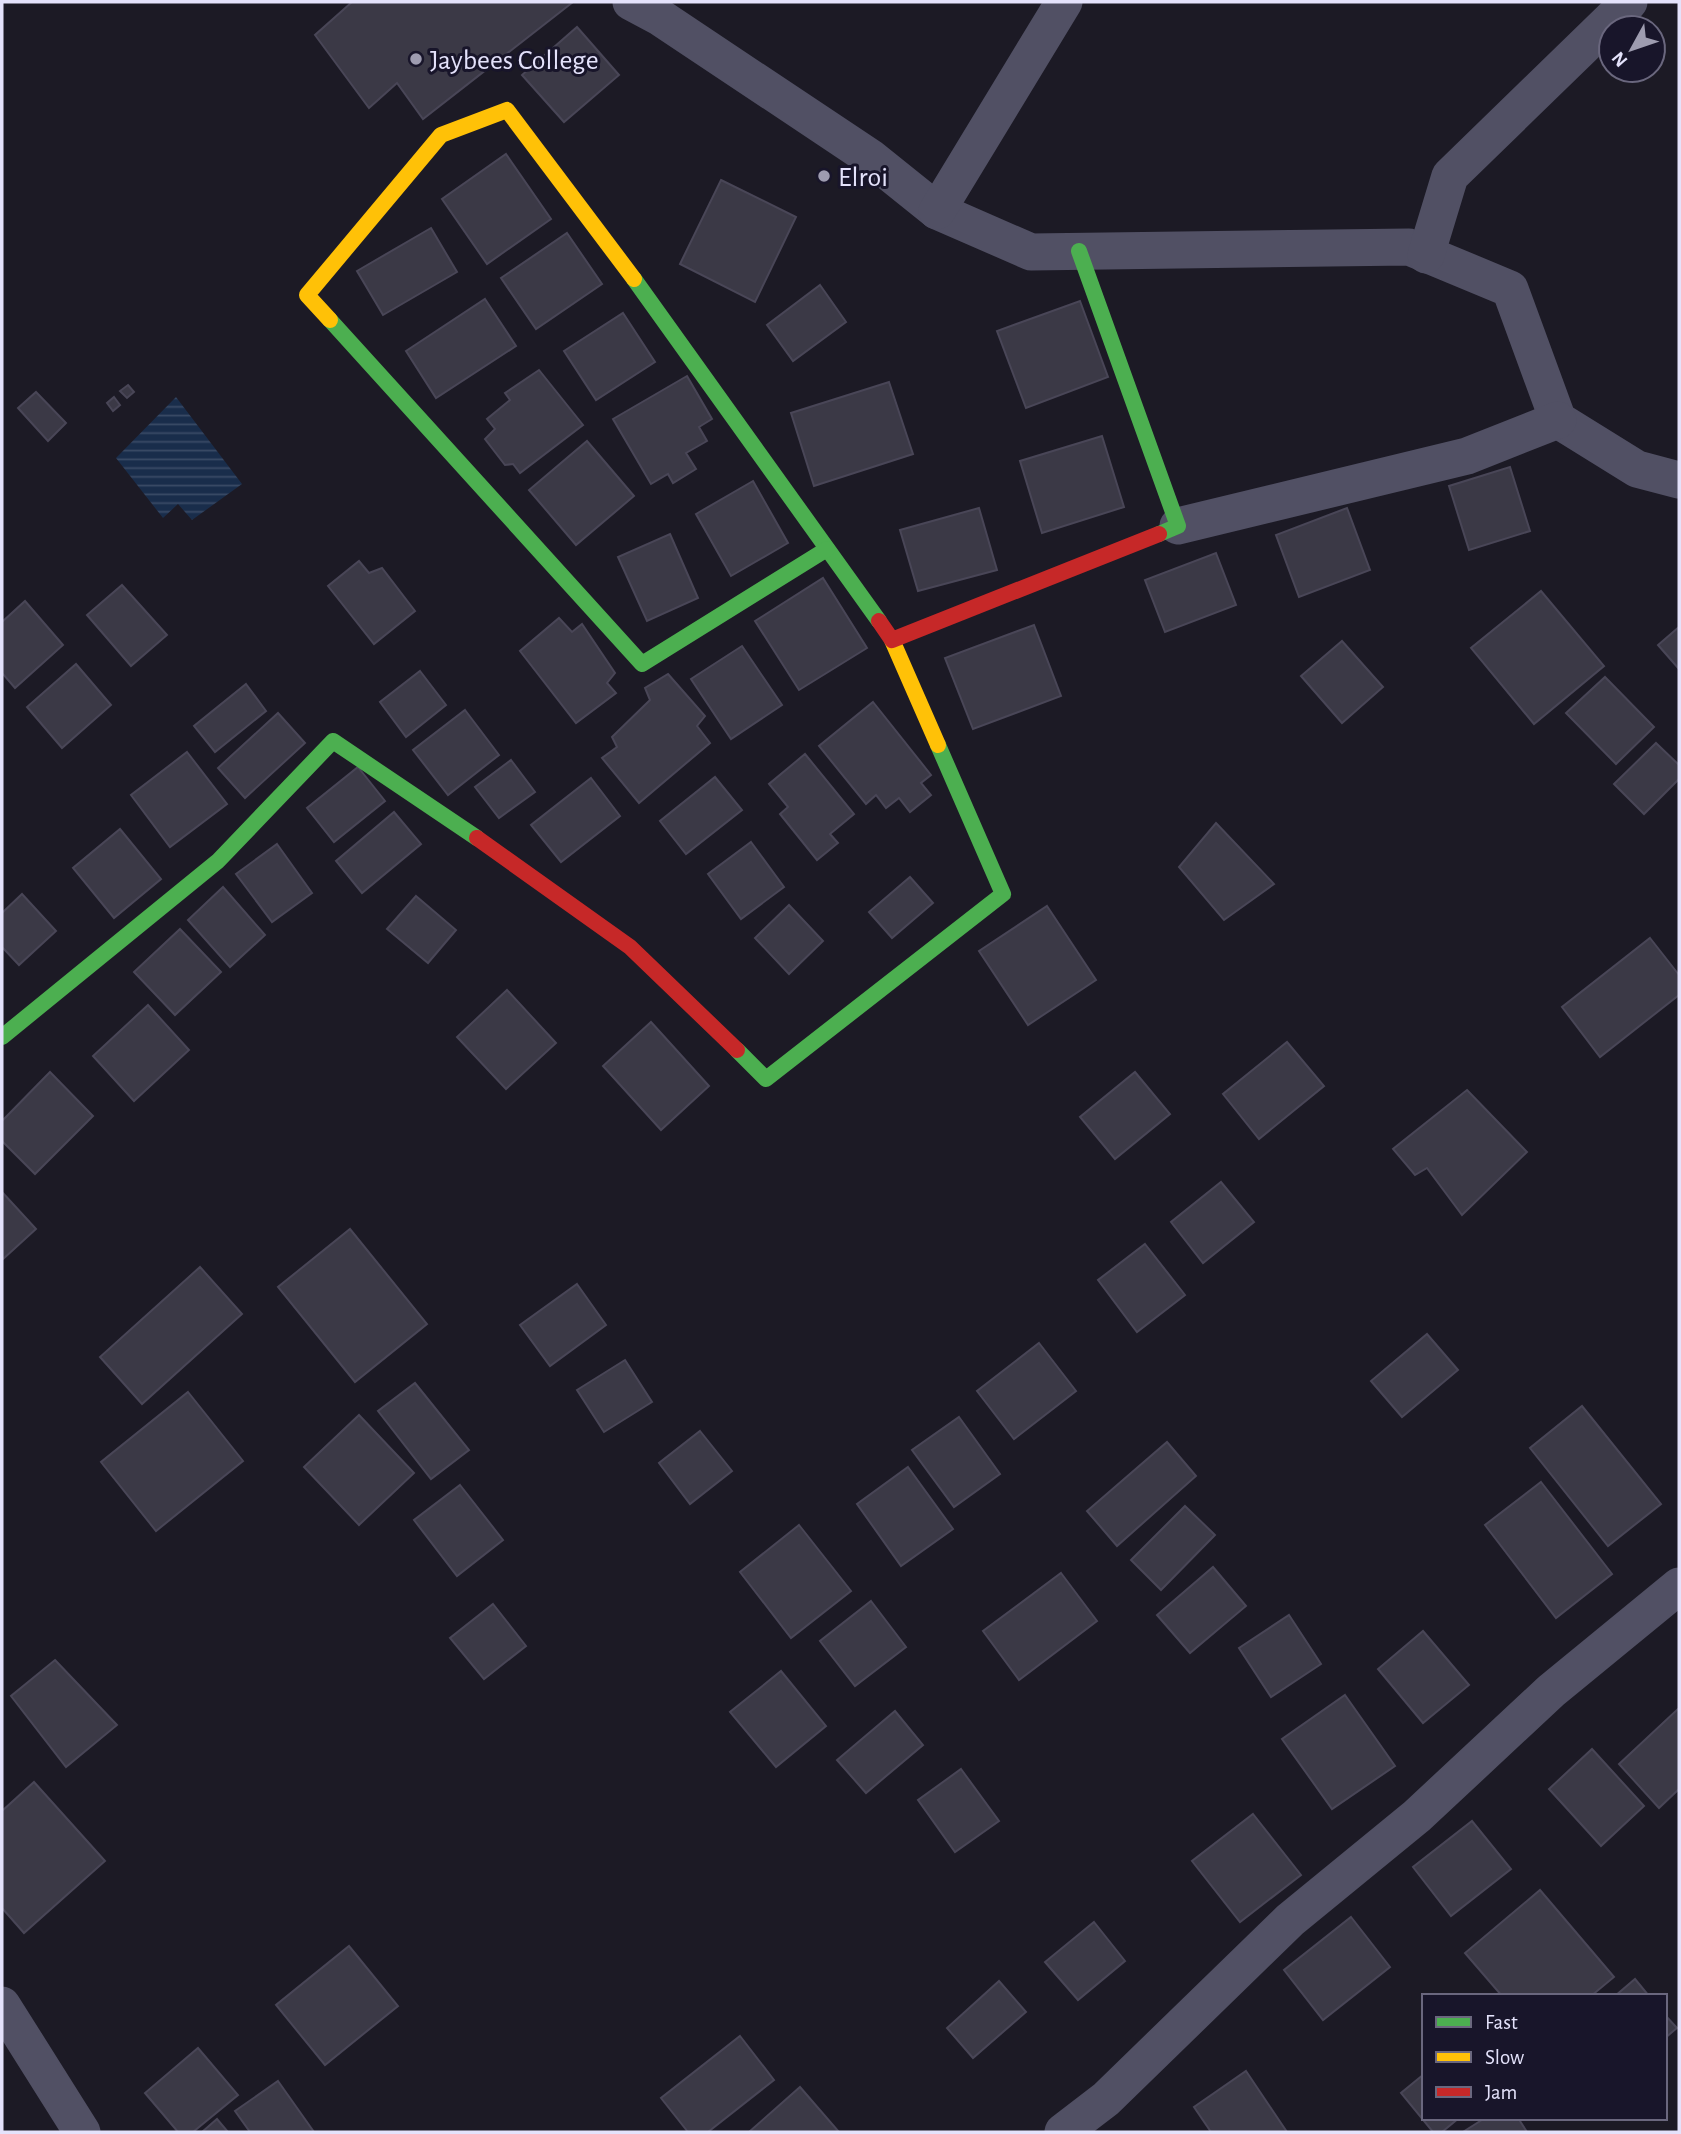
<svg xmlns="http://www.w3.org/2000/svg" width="1681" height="2134" viewBox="0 0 1681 2134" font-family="'Alegreya Sans',sans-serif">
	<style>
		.water { fill: url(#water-rules) }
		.building { fill: #3b3946; stroke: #494657; stroke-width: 2 }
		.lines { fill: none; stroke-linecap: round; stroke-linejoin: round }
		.street { stroke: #515064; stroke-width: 37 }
		.fast { stroke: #4caf50; stroke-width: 16 }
		.slow { stroke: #ffc107; stroke-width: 16 }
		.jam { stroke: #c62828; stroke-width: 16 }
		.poi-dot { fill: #9e9cb0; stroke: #18152a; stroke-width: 2.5 }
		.labels { text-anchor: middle; stroke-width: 6; stroke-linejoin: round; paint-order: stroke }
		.poi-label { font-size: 28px; fill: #e4e2fb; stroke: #18152a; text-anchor: start }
	</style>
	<defs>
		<pattern id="water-rules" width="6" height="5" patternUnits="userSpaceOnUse" patternTransform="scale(1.75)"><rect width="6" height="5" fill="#192d4b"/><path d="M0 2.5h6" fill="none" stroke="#3a4b66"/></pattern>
	</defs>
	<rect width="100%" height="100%" fill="#1c1a25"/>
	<!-- water -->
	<path class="water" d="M176,397L242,484L192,520L178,504L163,518L116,458Z"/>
	<!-- building -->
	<g class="building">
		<path d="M352,2H573L423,119L397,83L369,108L315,35Z"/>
		<path d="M577,27L619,75L564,122L522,75Z"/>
		<path d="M506,154L551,219L487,264L442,199Z"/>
		<path d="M721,180L796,217L755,302L680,264Z"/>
		<path d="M431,228L457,272L383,315L357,271Z"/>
		<path d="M567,233L602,284L536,329L501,278Z"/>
		<path d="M820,285L846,322L793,361L767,325Z"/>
		<path d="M485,299L516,346L436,398L406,351Z"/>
		<path d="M1080,301L1108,377L1026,408L997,331Z"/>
		<path d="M623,313L655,362L596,400L564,351Z"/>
		<path d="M539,370L583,425L520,473L513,464L505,465L485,439L495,429L487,419L510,400L505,393Z"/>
		<path d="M687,376L712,419L699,427L707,441L686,453L696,469L673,483L668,474L651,484L613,419Z"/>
		<path d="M889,382L913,454L814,486L791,413Z"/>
		<path d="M128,385L134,392L127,398L120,391Z"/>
		<path d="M36,392L66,423L48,441L18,408Z"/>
		<path d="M114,397L120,405L113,411L107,403Z"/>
		<path d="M1102,436L1124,507L1042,533L1020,461Z"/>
		<path d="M587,441L634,496L576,545L529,490Z"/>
		<path d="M1510,467L1530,531L1469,550L1449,486Z"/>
		<path d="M753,481L788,543L731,576L696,514Z"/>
		<path d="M979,508L997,570L918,591L900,530Z"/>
		<path d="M1347,508L1370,570L1299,597L1276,535Z"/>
		<path d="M670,534L698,598L647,621L618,557Z"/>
		<path d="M1216,553L1236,605L1165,632L1145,580Z"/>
		<path d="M359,561L369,573L382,568L415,611L374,644L328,586Z"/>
		<path d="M823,578L867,648L799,690L755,621Z"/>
		<path d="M122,585L167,635L131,666L87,615Z"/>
		<path d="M1541,591L1604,666L1534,724L1471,648Z"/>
		<path d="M25,601L63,645L15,688L2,673V622Z"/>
		<path d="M559,618L572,632L582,624L615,673L607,683L616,693L576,723L520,651Z"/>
		<path d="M1034,625L1061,696L973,729L945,658Z"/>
		<path d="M1679,627V669L1658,645Z"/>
		<path d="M1342,641L1383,687L1342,723L1301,676Z"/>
		<path d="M742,646L782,705L731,739L691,679Z"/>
		<path d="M76,664L111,705L62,748L27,707Z"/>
		<path d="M420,671L446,705L406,737L380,702Z"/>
		<path d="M668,674L705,716L697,726L710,743L639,803L602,758L617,747L612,737L650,700L645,688Z"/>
		<path d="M1605,677L1654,727L1616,764L1566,713Z"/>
		<path d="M246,684L266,711L215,752L194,726Z"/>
		<path d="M873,702L931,775L921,783L931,795L910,812L899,798L886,808L876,795L866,804L819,746Z"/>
		<path d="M465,710L499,755L448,795L413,750Z"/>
		<path d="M278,713L305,743L245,798L218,768Z"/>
		<path d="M1656,743L1679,765V779L1644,814L1614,784Z"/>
		<path d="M187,752L227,804L170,847L131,795Z"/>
		<path d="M805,754L854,814L830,834L838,843L817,860L780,814L788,807L769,784Z"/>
		<path d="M511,760L535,792L499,818L475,787Z"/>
		<path d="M358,767L385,801L334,842L307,808Z"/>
		<path d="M715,777L742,810L686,854L660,821Z"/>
		<path d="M591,778L620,816L561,862L531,825Z"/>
		<path d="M394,812L421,844L362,893L336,861Z"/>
		<path d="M1216,823L1274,884L1224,920L1179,867Z"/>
		<path d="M120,829L161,879L114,918L73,868Z"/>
		<path d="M751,842L784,887L741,919L708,874Z"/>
		<path d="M277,844L312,893L272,922L236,874Z"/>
		<path d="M910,877L933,903L892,938L869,912Z"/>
		<path d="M223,887L265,935L230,967L188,920Z"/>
		<path d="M22,894L56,931L19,965L2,947V913Z"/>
		<path d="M416,896L456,930L428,963L387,929Z"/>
		<path d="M789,905L823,941L789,974L755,938Z"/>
		<path d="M1047,906L1096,980L1028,1025L979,951Z"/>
		<path d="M180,929L221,972L175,1015L134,972Z"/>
		<path d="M1650,938L1679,975V995L1600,1057L1562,1007Z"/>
		<path d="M507,990L556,1043L506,1089L457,1037Z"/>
		<path d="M148,1005L189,1050L134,1101L93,1056Z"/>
		<path d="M651,1022L709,1086L661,1130L603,1066Z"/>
		<path d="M1287,1042L1324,1086L1259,1139L1223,1094Z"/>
		<path d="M50,1072L93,1116L35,1174L2,1141V1121Z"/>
		<path d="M1135,1072L1170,1114L1115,1159L1080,1117Z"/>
		<path d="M1467,1090L1527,1152L1462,1215L1427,1168L1415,1175L1393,1149Z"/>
		<path d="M1221,1182L1254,1222L1203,1263L1171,1222Z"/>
		<path d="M2,1192L36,1229L2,1260Z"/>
		<path d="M350,1229L427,1324L355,1382L278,1287Z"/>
		<path d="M1145,1244L1185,1295L1137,1332L1098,1280Z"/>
		<path d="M200,1267L242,1314L142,1404L100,1357Z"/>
		<path d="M577,1284L606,1325L550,1366L520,1325Z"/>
		<path d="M1427,1334L1458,1370L1402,1417L1371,1381Z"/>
		<path d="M1039,1343L1076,1391L1014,1439L977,1391Z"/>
		<path d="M625,1360L652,1402L604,1432L577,1390Z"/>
		<path d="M415,1383L469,1450L431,1479L378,1411Z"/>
		<path d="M188,1392L243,1461L156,1531L101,1462Z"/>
		<path d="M1582,1406L1661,1504L1608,1546L1530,1448Z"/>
		<path d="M359,1415L414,1473L359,1525L304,1467Z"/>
		<path d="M959,1417L1000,1474L954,1507L912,1450Z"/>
		<path d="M700,1431L732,1471L690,1504L659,1463Z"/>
		<path d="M1167,1442L1196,1476L1117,1546L1087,1511Z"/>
		<path d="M908,1467L953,1529L901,1566L857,1504Z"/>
		<path d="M1541,1482L1612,1574L1556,1618L1485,1525Z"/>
		<path d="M460,1485L503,1540L457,1576L414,1520Z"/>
		<path d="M1185,1506L1215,1535L1161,1590L1131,1560Z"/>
		<path d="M799,1525L851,1591L791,1638L740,1572Z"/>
		<path d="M1213,1567L1246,1606L1190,1653L1157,1615Z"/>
		<path d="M1061,1573L1097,1621L1019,1680L983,1631Z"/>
		<path d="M871,1601L906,1647L855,1686L820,1641Z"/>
		<path d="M493,1604L526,1646L484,1679L450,1638Z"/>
		<path d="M1289,1615L1321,1664L1271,1697L1239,1648Z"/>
		<path d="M1423,1631L1469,1685L1423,1723L1378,1669Z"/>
		<path d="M55,1660L117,1725L66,1767L11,1696Z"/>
		<path d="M781,1671L826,1726L776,1767L730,1712Z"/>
		<path d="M1345,1695L1395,1766L1332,1809L1282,1739Z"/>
		<path d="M1679,1708V1789L1659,1808L1619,1764Z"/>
		<path d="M895,1711L923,1745L866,1793L837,1760Z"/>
		<path d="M1592,1749L1644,1806L1601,1846L1549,1789Z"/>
		<path d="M961,1769L999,1821L955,1852L918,1800Z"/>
		<path d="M34,1782L105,1861L24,1933L2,1908V1811Z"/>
		<path d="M1253,1814L1301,1875L1240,1922L1192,1861Z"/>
		<path d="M1472,1821L1511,1869L1451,1916L1413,1867Z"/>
		<path d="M1540,1890L1614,1977L1591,1996H1502L1465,1953Z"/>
		<path d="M1351,1917L1390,1967L1323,2020L1284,1970Z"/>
		<path d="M1094,1922L1125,1961L1078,2000L1045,1962Z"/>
		<path d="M349,1946L398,2006L325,2065L276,2005Z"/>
		<path d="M1635,1979L1649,1996H1615Z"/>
		<path d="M999,1981L1026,2012L973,2058L947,2028Z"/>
		<path d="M1665,2015L1677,2028L1665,2038Z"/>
		<path d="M740,2036L774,2080L708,2132H688L661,2098Z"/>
		<path d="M198,2048L238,2095L193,2132H178L145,2093Z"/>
		<path d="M1246,2071L1287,2132H1211L1194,2107Z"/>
		<path d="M1424,2074V2118H1459L1442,2132H1433L1401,2093Z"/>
		<path d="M278,2081L314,2132H250L235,2111Z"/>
		<path d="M800,2087L839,2132H749Z"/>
		<path d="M1485,2118H1518L1527,2132H1463Z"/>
		<path d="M217,2119L228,2132H202Z"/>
	</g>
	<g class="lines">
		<!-- street -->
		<g class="street">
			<path d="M631,2L661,18L871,158L937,211L1031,252L1409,247L1510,289L1558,420L1637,469L1679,480"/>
			<path d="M937,211L1064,2"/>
			<path d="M1426,255L1450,176L1629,2"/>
			<path d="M1178,526L1467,456L1558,420"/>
			<path d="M2,2005L82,2132"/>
			<path d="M1063,2132L1106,2099L1290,1920L1417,1816L1551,1691L1679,1586"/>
		</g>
		<!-- fast -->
		<g class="fast">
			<path d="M1079,251L1178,526L1159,534"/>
			<path d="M634,279L879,621"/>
			<path d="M330,320L642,664L827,549"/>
			<path d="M2,1037L218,861L333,741L477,838"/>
			<path d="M737,1050L766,1079L1003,894L938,745"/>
		</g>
		<!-- slow -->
		<g class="slow">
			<path d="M330,320L307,295L441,135L507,110L634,279"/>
			<path d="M892,640L938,745"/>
		</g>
		<!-- jam -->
		<g class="jam">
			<path d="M879,621L892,640L1159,534"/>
			<path d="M477,838L630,947L737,1050"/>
		</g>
	</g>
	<!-- markers -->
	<g class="poi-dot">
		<circle cx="416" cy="59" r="7"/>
		<circle cx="824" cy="176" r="7"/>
	</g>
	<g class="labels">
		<!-- poi labels -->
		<g class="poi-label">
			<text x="430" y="69">Jaybees College</text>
			<text x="838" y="186">Elroi</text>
		</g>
	</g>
	<!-- border -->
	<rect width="1681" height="2134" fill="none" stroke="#e4e2fb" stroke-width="7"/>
	<!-- legend -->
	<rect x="1422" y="1994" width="245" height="126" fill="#18152a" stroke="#6a677e" stroke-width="2"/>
	<rect x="1436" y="2017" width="35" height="10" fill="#4caf50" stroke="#6a677e" stroke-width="2"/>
	<text x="1485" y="2029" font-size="21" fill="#e4e2fb">Fast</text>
	<rect x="1436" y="2052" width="35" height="10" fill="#ffc107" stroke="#6a677e" stroke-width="2"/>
	<text x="1485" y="2064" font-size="21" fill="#e4e2fb">Slow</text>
	<rect x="1436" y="2087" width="35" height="10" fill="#c62828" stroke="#6a677e" stroke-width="2"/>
	<text x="1485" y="2099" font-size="21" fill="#e4e2fb">Jam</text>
	<!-- north arrow -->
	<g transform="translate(1632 49) rotate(230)"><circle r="33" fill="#18152a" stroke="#6a677e" stroke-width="2"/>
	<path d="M0-5L12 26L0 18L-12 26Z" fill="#9e9cb0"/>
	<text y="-10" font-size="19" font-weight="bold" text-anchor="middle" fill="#e4e2fb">N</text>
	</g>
</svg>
